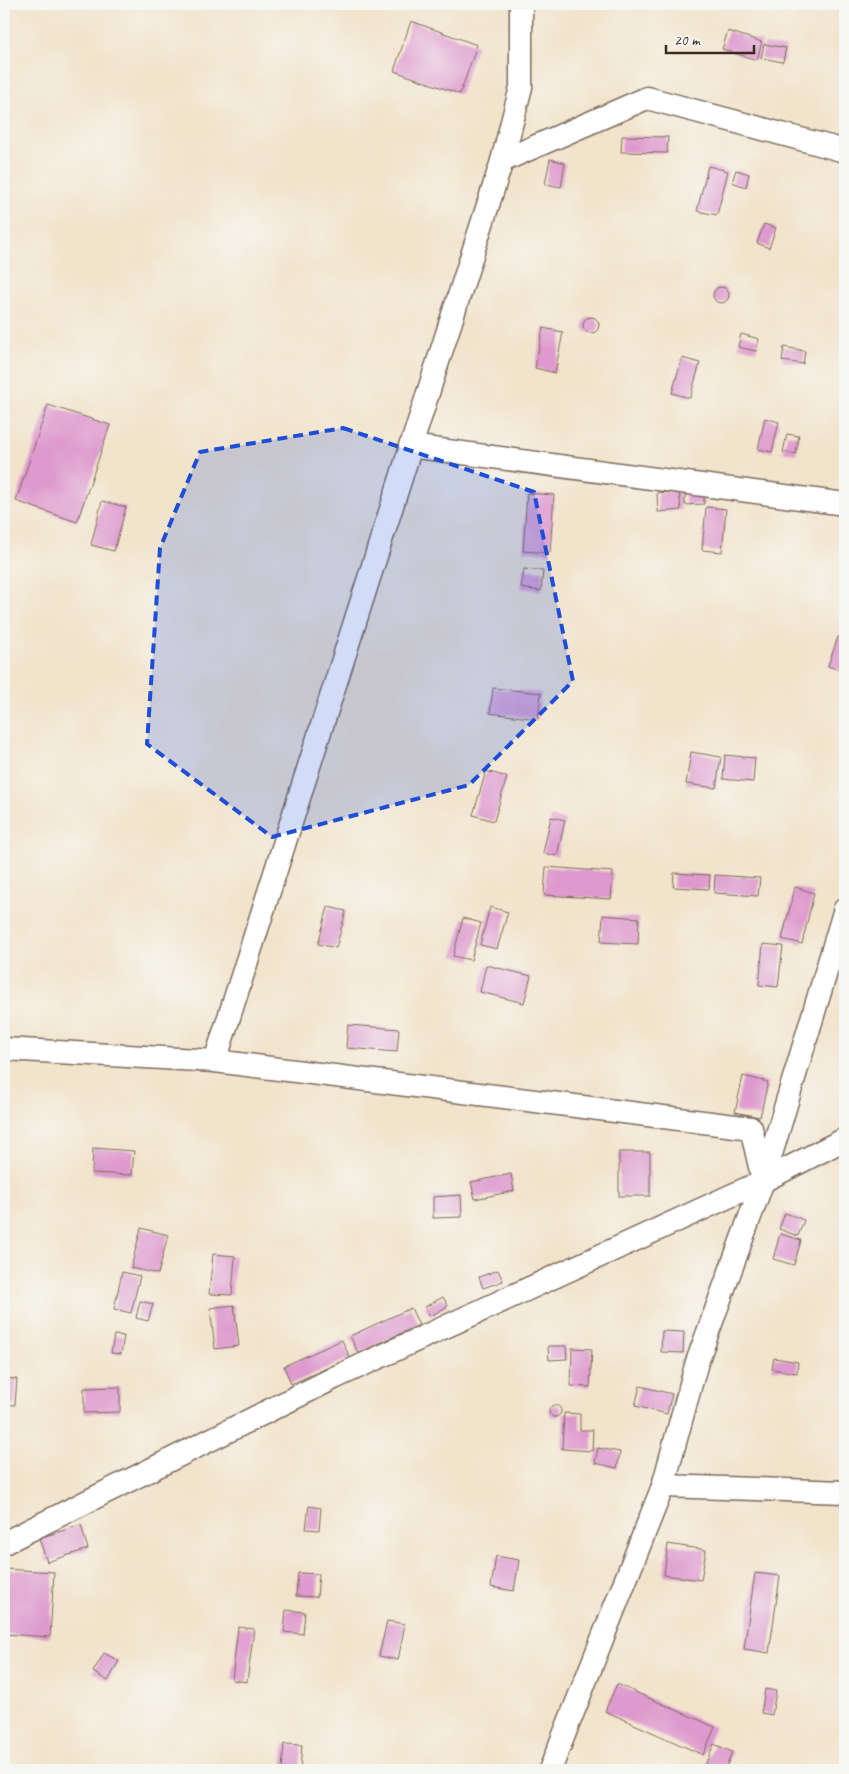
<svg xmlns="http://www.w3.org/2000/svg" width="849" height="1774" viewBox="0 0 849 1774" font-family="Caveat,sans-serif">
	<style>
		.building { fill: #de9ace }
		.lines { fill: none; stroke-linecap: round; stroke-linejoin: round }
		.street-casing { stroke: #7b6b5b; stroke-width: 25 }
		.street { stroke: #fff; stroke-width: 22 }
		.marked { fill: #1d4ed8; fill-opacity: 0.2; stroke: #1d4ed8; stroke-width: 4; stroke-dasharray: 10 6; stroke-linejoin: round }
	</style>
	<rect width="100%" height="100%" fill="#f6f6f2"/>
	<filter id="ink" filterUnits="userSpaceOnUse"><feTurbulence type="fractalNoise" baseFrequency=".02" numOctaves="2"/><feDisplacementMap in="SourceGraphic" scale="10" xChannelSelector="R" yChannelSelector="G"/><feConvolveMatrix kernelMatrix="1 2 1 2 8 2 1 2 1" color-interpolation-filters="sRGB"/></filter>
	<filter id="wash" filterUnits="userSpaceOnUse"><feTurbulence type="fractalNoise" baseFrequency=".0096" numOctaves="4" result="noise"/><feDisplacementMap in="SourceGraphic" scale="20" xChannelSelector="R" yChannelSelector="G"/><feGaussianBlur stdDeviation="1.12" result="paint"/><feColorMatrix in="noise" values="0 0 0 0 0 0 0 0 0 0 0 0 0 0 0 0 0 1.4 0 .05"/><feComposite in="paint" operator="in"/></filter>
	<g filter="url(#wash)">
		<rect width="100%" height="100%" fill="#f2e3cb"/>
		<g id="blocks">
			<!-- building -->
			<g class="building">
				<path d="M411,21L477,45L460,94L394,71Z"/>
				<path d="M728,31L762,42L757,60L722,49Z"/>
				<path d="M764,44L786,48L783,62L761,58Z"/>
				<path d="M622,136L668,137L667,153L621,152Z"/>
				<path d="M550,159L565,163L561,187L545,184Z"/>
				<path d="M708,166L728,171L717,215L697,211Z"/>
				<path d="M736,170L749,174L746,187L732,182Z"/>
				<path d="M764,224L776,228L769,248L757,243Z"/>
				<circle cx="721" cy="295" r="8"/>
				<circle cx="591" cy="325" r="8"/>
				<path d="M543,328L563,332L555,373L535,368Z"/>
				<path d="M741,334L759,339L756,351L738,347Z"/>
				<path d="M784,347L805,351L803,364L782,361Z"/>
				<path d="M682,358L700,363L690,398L672,393Z"/>
				<path d="M48,405L110,425L77,522L16,501Z"/>
				<path d="M765,418L779,422L772,452L758,449Z"/>
				<path d="M787,434L799,436L796,454L783,452Z"/>
				<path d="M679,491L681,510L658,512L657,493Z"/>
				<path d="M527,493L554,495L550,553L523,551Z"/>
				<path d="M704,493V504L685,505V494Z"/>
				<path d="M102,501L126,507L114,551L91,545Z"/>
				<path d="M706,507L726,509L722,552L702,550Z"/>
				<path d="M524,569L543,571L541,591L521,588Z"/>
				<path d="M838,637L845,639V672L828,666Z"/>
				<path d="M493,688L541,693L538,719L490,713Z"/>
				<path d="M691,752L721,757L716,788L686,784Z"/>
				<path d="M725,755L755,758L753,782L723,779Z"/>
				<path d="M486,771L507,777L494,821L473,815Z"/>
				<path d="M551,817L565,820L557,856L543,853Z"/>
				<path d="M546,867L613,872L611,899L544,895Z"/>
				<path d="M674,873L710,875L709,889L673,887Z"/>
				<path d="M715,875L760,878L758,896L714,893Z"/>
				<path d="M795,887L814,893L802,944L782,939Z"/>
				<path d="M328,907L346,911L336,948L318,944Z"/>
				<path d="M490,907L508,912L497,949L480,945Z"/>
				<path d="M603,915L639,918L638,944L601,942Z"/>
				<path d="M463,918L481,923L471,960L453,956Z"/>
				<path d="M763,944L783,946L778,987L759,985Z"/>
				<path d="M486,965L531,976L524,1003L480,992Z"/>
				<path d="M348,1025L399,1029L397,1052L346,1048Z"/>
				<path d="M743,1076L768,1082L760,1117L735,1112Z"/>
				<path d="M93,1148L134,1151L132,1175L92,1173Z"/>
				<rect x="619" y="1152" width="31" height="44"/>
				<path d="M511,1174L514,1191L475,1199L471,1182Z"/>
				<path d="M461,1195L462,1217L433,1218V1197Z"/>
				<path d="M785,1213L804,1220L798,1236L779,1229Z"/>
				<path d="M141,1228L168,1235L158,1274L131,1268Z"/>
				<path d="M780,1234L801,1240L794,1265L773,1259Z"/>
				<path d="M213,1254L235,1256L232,1295L209,1294Z"/>
				<path d="M498,1270L503,1281L483,1288L479,1277Z"/>
				<path d="M122,1272L140,1276L131,1313L114,1309Z"/>
				<path d="M443,1297L448,1306L430,1316L425,1307Z"/>
				<path d="M140,1301L153,1304L148,1321L136,1318Z"/>
				<path d="M234,1305L239,1346L215,1349L210,1308Z"/>
				<path d="M411,1308L419,1325L358,1353L350,1336Z"/>
				<path d="M662,1331L684,1332L683,1353L661,1352Z"/>
				<path d="M114,1335L124,1336L121,1354L111,1353Z"/>
				<path d="M342,1340L350,1358L291,1384L284,1366Z"/>
				<path d="M548,1346H566L567,1359L549,1360Z"/>
				<path d="M572,1348L592,1349L590,1387L571,1386Z"/>
				<path d="M774,1358L798,1362L797,1373L772,1369Z"/>
				<path d="M4,1378L17,1379L15,1405L4,1404Z"/>
				<path d="M640,1386L672,1394L667,1414L635,1406Z"/>
				<path d="M120,1387V1412L84,1413V1388Z"/>
				<circle cx="555" cy="1411" r="6"/>
				<path d="M564,1413L580,1414V1430H593L592,1451L562,1449Z"/>
				<path d="M598,1448L620,1452L617,1468L595,1463Z"/>
				<path d="M309,1506L321,1508L319,1530L306,1529Z"/>
				<path d="M81,1525L88,1549L47,1562L39,1538Z"/>
				<path d="M668,1544L706,1550L701,1580L664,1575Z"/>
				<path d="M496,1556L519,1560L514,1591L491,1587Z"/>
				<path d="M4,1569L54,1572L50,1637L4,1634Z"/>
				<path d="M298,1573L319,1574L317,1597L296,1596Z"/>
				<path d="M755,1573L780,1576L769,1653L744,1649Z"/>
				<path d="M286,1610L305,1612L303,1634L284,1632Z"/>
				<path d="M387,1621L405,1624L398,1660L379,1656Z"/>
				<path d="M238,1627L254,1629L247,1682L232,1680Z"/>
				<path d="M104,1653L119,1661L108,1681L93,1672Z"/>
				<path d="M617,1684L715,1727L703,1755L605,1711Z"/>
				<path d="M765,1689L776,1691L772,1715L761,1713Z"/>
				<path d="M284,1744L302,1745L300,1770H282Z"/>
				<path d="M714,1744L732,1752L725,1770H703Z"/>
			</g>
		</g>
	</g>
	<g filter="url(#ink)">
		<use href="#blocks" fill-opacity="0" stroke="#7b6b5b" stroke-width="1"/>
		<g class="lines">
			<!-- street casing -->
			<g class="street-casing">
				<g id="street">
					<path d="M502,161L647,98L845,151"/>
					<path d="M410,446L845,504"/>
					<path d="M4,1049L215,1061L751,1128L763,1180"/>
					<path d="M215,1061L502,161L521,87V4"/>
					<path d="M663,1486L845,1492"/>
					<path d="M4,1543L334,1378L763,1181L845,1139"/>
					<path d="M550,1770L663,1486L697,1362L763,1181L845,909"/>
				</g>
			</g>
			<!-- street -->
			<use href="#street" class="street"/>
		</g>
	</g>
	<!-- marked area -->
	<path class="marked" d="M343,428L534,492L573,681L469,785L272,837L147,744L160,548L200,452Z"/>
	<!-- margin -->
	<rect width="849" height="1774" fill="none" stroke="#f6f6f2" stroke-width="20"/>
	<!-- scale -->
	<path d="M666 45v8h88v-8" fill="none" stroke="#3b2a1e" stroke-width="2.5"/>
	<text x="674" y="45" font-size="15" fill="#3b2a1e" stroke="#f6f6f2" stroke-width="4" paint-order="stroke">20 m</text>
</svg>
